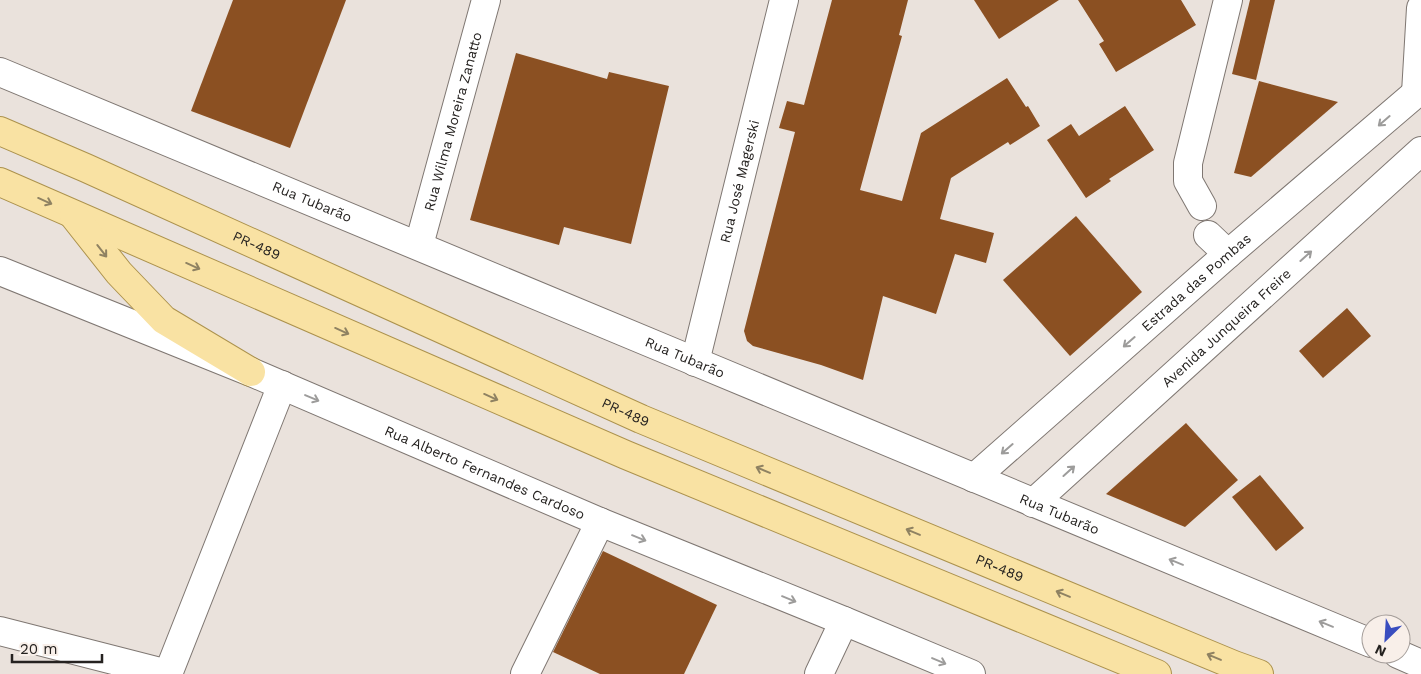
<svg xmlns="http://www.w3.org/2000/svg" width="1421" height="674" viewBox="0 0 1421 674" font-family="'Work Sans',sans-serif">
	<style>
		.building { fill: #8b5022 }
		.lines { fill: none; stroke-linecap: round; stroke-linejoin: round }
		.street-casing { stroke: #7f7772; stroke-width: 30 }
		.primary-casing { stroke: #ac924d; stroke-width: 30 }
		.street { stroke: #fff; stroke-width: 28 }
		.primary { stroke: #f9e2a3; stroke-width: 28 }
		.oneway { stroke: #9d9c9b }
		.oneway2 { stroke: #8f8262 }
		.labels { text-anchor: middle; stroke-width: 5; stroke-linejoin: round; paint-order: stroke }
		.street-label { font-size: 14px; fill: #252220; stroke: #f8efe9 }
	</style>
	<rect width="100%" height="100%" fill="#eae2dc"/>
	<!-- building -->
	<g class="building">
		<path d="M233,0H346L290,148L191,111Z"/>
		<path d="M832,0H908L899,35L902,36L860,190L902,201L921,133L1007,78L1026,107L1028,106L1040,126L1010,145L1008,142L951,178L940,219L994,233L986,263L955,254L936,314L883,296L863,380L821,365L753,346L747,341L744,331L795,132L779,128L787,101L804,105Z"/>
		<path d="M974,0H1059L999,39Z"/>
		<path d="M1078,0H1181L1196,25L1116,72L1099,44L1104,41Z"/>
		<path d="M1250,0H1275L1256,80L1232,74Z"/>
		<path d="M516,53L607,79L609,72L669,86L631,244L564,227L559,245L470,220Z"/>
		<path d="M1259,81L1338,102L1251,177L1234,173Z"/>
		<path d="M1125,106L1154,150L1109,179L1111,181L1086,198L1047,140L1071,124L1079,136Z"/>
		<path d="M1076,216L1142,292L1070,356L1003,280Z"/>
		<path d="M1347,308L1371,336L1323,378L1299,351Z"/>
		<path d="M1186,423L1238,480L1185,527L1106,494Z"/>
		<path d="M1260,475L1304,528L1276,551L1232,497Z"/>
		<path d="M603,551L717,605L684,674H600L553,652Z"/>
	</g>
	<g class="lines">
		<!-- street casing -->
		<g class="street-casing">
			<g id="street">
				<path id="s1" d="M0,72C458,261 913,454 1371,643"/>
				<path d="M1416,93L1421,8"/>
				<path d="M1202,206L1188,181V163L1228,0"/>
				<path d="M1208,235L1228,254"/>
				<path id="s2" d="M419,245L486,0"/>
				<path id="s3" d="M0,271L251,372L600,522L844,621L971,674"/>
				<path id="s4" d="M695,362L784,0"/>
				<path id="s5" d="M974,478L1228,254L1421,89"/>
				<path id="s6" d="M1033,503L1421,151"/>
				<path d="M0,631L168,674"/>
				<path d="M1398,654L1421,664"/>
				<path d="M168,674L282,385"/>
				<path d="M525,674L600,522"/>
				<path d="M819,674L844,621"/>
			</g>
		</g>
		<!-- primary casing -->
		<g class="primary-casing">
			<g id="primary">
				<path id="s7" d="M0,131L86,168L641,419L1234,665L1259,674"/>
				<path d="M0,182L626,455L1157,674"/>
				<path d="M74,216L119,273L164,320L251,372"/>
			</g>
		</g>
		<!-- street -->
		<use href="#street" class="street"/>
		<!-- primary -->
		<use href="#primary" class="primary"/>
	</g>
	<!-- one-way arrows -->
	<defs><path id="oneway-shaft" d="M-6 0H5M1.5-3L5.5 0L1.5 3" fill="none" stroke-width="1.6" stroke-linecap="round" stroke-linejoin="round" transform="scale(1.25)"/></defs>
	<g class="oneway">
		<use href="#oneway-shaft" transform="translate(1384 121) rotate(139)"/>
		<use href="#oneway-shaft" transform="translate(1306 256) rotate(-42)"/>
		<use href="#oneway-shaft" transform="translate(1129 342) rotate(139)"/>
		<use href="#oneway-shaft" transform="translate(312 398) rotate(23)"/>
		<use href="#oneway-shaft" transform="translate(1007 449) rotate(139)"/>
		<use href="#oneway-shaft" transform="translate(1069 471) rotate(-42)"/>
		<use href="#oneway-shaft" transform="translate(639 538) rotate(22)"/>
		<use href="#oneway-shaft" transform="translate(1176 562) rotate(-158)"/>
		<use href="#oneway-shaft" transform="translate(789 599) rotate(22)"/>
		<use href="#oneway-shaft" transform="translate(1326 624) rotate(-158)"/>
		<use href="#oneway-shaft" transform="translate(939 661) rotate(23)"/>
	</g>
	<g class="oneway2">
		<use href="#oneway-shaft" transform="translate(45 201) rotate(24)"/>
		<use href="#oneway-shaft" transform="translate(102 251) rotate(52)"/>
		<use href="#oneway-shaft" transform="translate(193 266) rotate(24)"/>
		<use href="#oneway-shaft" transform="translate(342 331) rotate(24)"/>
		<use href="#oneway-shaft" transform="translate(491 397) rotate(24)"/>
		<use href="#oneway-shaft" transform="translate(763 470) rotate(-157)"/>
		<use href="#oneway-shaft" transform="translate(913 532) rotate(-157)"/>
		<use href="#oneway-shaft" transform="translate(1063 594) rotate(-157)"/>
		<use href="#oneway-shaft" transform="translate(1214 657) rotate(-157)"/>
	</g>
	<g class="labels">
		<!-- street labels -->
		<g class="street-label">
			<text dy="5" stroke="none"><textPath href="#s2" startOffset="128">Rua Wilma Moreira Zanatto</textPath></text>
			<text dy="5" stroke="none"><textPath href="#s4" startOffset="186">Rua José Magerski</textPath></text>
			<text dy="5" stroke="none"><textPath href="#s1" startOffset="338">Rua Tubarão</textPath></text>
			<text dy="5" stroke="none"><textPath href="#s7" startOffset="281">PR-489</textPath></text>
			<text dy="5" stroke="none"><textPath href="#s5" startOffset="296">Estrada das Pombas</textPath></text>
			<text dy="5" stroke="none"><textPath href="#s6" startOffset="261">Avenida Junqueira Freire</textPath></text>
			<text dy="5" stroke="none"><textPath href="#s1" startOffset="742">Rua Tubarão</textPath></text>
			<text dy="5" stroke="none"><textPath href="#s7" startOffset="686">PR-489</textPath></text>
			<text dy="5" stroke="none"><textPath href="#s3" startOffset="525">Rua Alberto Fernandes Cardoso</textPath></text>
			<text dy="5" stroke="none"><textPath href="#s1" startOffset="1148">Rua Tubarão</textPath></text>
			<text dy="5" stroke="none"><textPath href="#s7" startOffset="1091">PR-489</textPath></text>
		</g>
	</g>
	<!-- north arrow -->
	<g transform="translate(1386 639) rotate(205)"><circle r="24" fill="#f8efe9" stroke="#a49d99"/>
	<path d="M0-4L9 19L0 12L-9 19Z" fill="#394dbf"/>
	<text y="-8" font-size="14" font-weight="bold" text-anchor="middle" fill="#252220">N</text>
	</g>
	<!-- scale -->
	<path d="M12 654v8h90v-8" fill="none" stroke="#252220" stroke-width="2.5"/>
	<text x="20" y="654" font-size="15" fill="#252220" stroke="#f8efe9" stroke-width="4" paint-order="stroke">20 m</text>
</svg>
